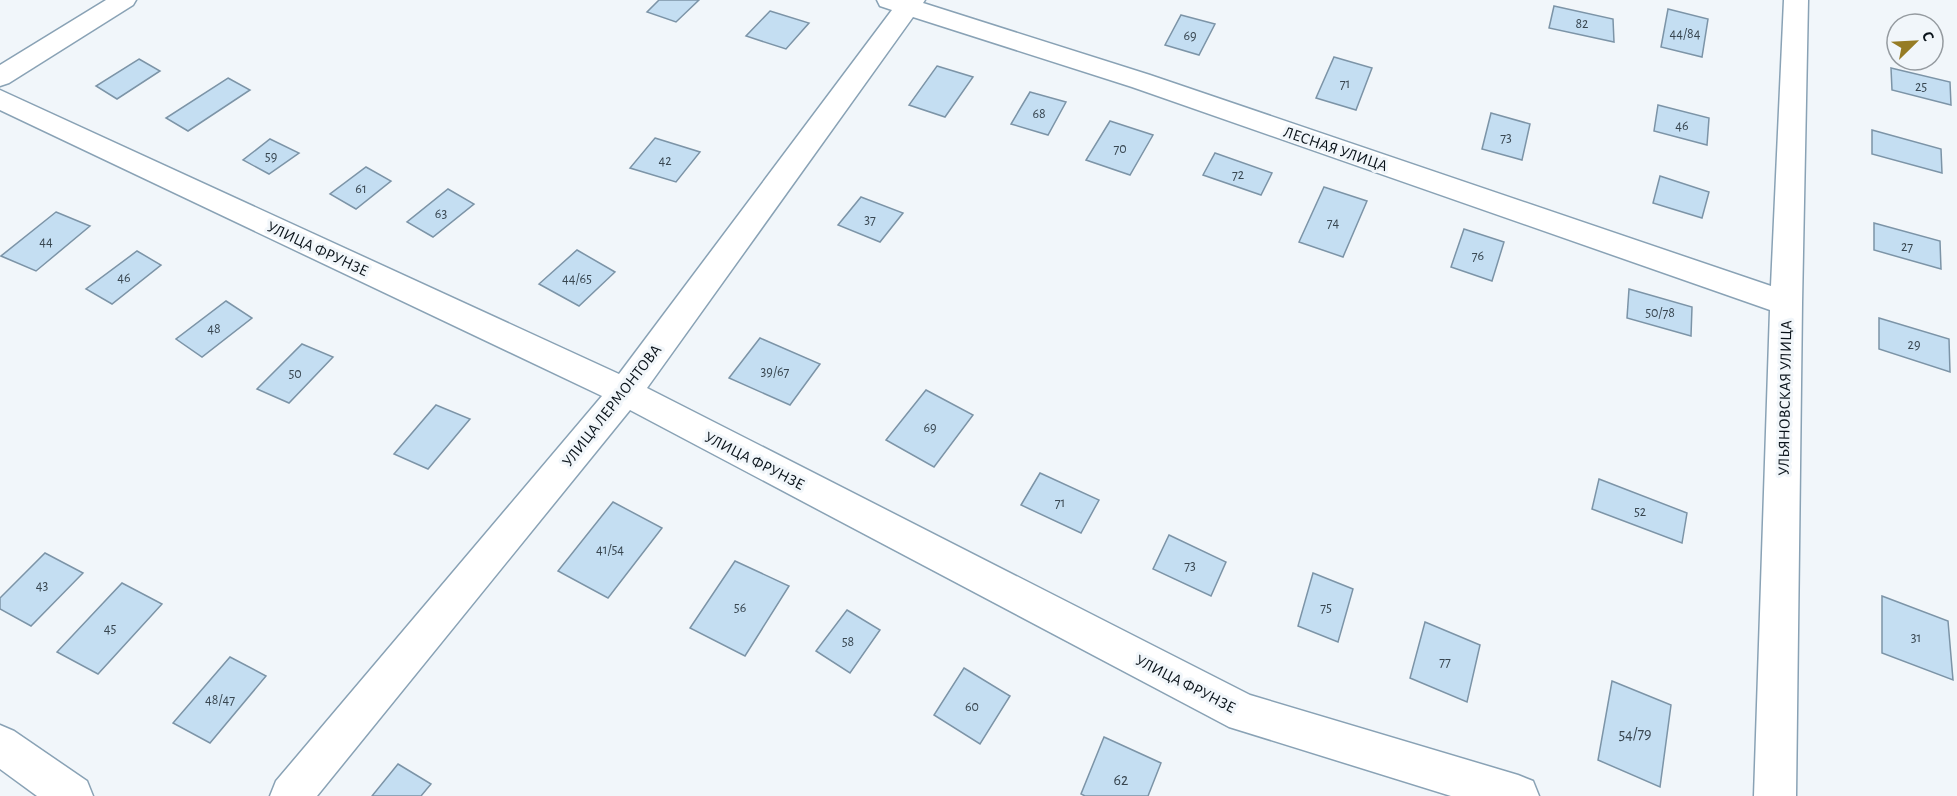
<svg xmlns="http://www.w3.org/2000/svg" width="1957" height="796" viewBox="0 0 1957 796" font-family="'Alegreya Sans',sans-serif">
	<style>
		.building { fill: #c4def2; stroke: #7c94a7; stroke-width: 1.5 }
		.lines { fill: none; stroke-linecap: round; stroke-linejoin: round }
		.minor-casing { stroke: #89a2b5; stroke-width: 3 }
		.minor { fill: #fff; fill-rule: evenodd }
		.labels { text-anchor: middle; stroke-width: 6; stroke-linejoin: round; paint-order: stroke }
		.number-label { font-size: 14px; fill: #384650 }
		.street-label { font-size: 16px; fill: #0a131a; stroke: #f1f6fa }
		.near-number-label { font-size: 16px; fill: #384650 }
	</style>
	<rect width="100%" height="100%" fill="#f1f6fa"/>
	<!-- building -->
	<g class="building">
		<path d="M659,0H699L676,22L647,12Z"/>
		<path d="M1554,6L1613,19L1614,42L1549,28Z"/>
		<path d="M1668,9L1708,19L1702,57L1661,47Z"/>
		<path d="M770,11L809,23L786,49L746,36Z"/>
		<path d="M1181,15L1215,24L1199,55L1165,45Z"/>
		<path d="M1334,57L1372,68L1356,110L1316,98Z"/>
		<path d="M139,59L160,71L117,99L96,86Z"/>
		<path d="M937,66L973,77L945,117L909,105Z"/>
		<path d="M1891,68L1950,82L1951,105L1892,90Z"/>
		<path d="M228,78L250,90L188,131L166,118Z"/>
		<path d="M1030,92L1066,102L1048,135L1011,124Z"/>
		<path d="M1658,105L1709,118L1707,145L1654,131Z"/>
		<path d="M1491,113L1530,124L1522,160L1482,149Z"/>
		<path d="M1110,121L1153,135L1130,175L1086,160Z"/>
		<path d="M1872,130L1941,149L1942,173L1872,154Z"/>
		<path d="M655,138L700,152L676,182L630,168Z"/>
		<path d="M270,139L299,153L269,174L243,160Z"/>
		<path d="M1215,153L1272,173L1261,195L1203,175Z"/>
		<path d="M366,167L391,181L356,209L330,194Z"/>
		<path d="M1660,176L1709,192L1702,218L1653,203Z"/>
		<path d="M1324,187L1367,201L1343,257L1299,242Z"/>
		<path d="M448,189L474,204L433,237L407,222Z"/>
		<path d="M861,197L903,213L880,242L838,225Z"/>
		<path d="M56,212L90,226L36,271L1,256Z"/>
		<path d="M1874,223L1940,241L1941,269L1874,250Z"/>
		<path d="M1464,229L1504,242L1492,281L1451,267Z"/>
		<path d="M577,250L615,272L579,306L539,284Z"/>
		<path d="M137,251L161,265L112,304L86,289Z"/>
		<path d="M1629,289L1692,307L1691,336L1627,318Z"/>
		<path d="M226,301L252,318L202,357L176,339Z"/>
		<path d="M1879,318L1949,339L1950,372L1879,349Z"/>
		<path d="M760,338L820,364L790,405L729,378Z"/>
		<path d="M302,344L333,357L289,403L257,389Z"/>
		<path d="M926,390L973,415L934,467L886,440Z"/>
		<path d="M436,405L470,419L428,469L394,454Z"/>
		<path d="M1040,473L1099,500L1081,533L1021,505Z"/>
		<path d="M1599,479L1687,513L1682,543L1592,509Z"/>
		<path d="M613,502L662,528L608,598L558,571Z"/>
		<path d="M1169,535L1226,562L1211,596L1153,569Z"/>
		<path d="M45,553L83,573L31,626L0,609V598Z"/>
		<path d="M735,561L789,586L745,656L690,628Z"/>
		<path d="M1313,573L1353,589L1338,642L1298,626Z"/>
		<path d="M122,583L162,604L98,674L57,652Z"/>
		<path d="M1882,596L1948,621L1953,680L1882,653Z"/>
		<path d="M847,610L880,630L850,673L816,651Z"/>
		<path d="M1425,622L1480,645L1467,702L1410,678Z"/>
		<path d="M230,657L266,676L210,743L173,723Z"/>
		<path d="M964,668L1010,696L980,744L934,715Z"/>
		<path d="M1612,681L1671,705L1660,787L1598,760Z"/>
		<path d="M1104,737L1161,763L1148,796H1085L1081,794Z"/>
		<path d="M398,764L431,784L421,796H372Z"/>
	</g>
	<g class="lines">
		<!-- minor casing -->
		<g class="minor-casing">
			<g id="minor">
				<path d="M106,0H136L133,5L9,83L0,86V65Z"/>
				<path d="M877,0H925L923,3L1150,75L1771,286L1784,0H1808L1802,303L1796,796H1754L1770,310L1132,87L913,17L647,388L1250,695L1518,775L1533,781L1539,796H1451L1229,727L630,410L317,796H270L276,781L602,396L0,110V90L619,374L892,10L880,6Z"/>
				<path d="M0,725L14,731L87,781L93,796H37L0,769Z"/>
			</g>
		</g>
		<!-- minor -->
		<use href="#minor" class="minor"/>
	</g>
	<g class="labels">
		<!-- number labels -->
		<g class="number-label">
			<text x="1582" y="28">82</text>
			<text x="1685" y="38">44/84</text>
			<text x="1190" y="40">69</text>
			<text x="1345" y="88">71</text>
			<text x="1921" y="91">25</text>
			<text x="1039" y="118">68</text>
			<text x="1682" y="130">46</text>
			<text x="1506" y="142">73</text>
			<text x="1120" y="153">70</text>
			<text x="271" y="161">59</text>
			<text x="665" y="165">42</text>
			<text x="1238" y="179">72</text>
			<text x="361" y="193">61</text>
			<text x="441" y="218">63</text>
			<text x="870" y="224">37</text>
			<text x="1333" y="227">74</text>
			<text x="46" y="246">44</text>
			<text x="1907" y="251">27</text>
			<text x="1478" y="260">76</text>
			<text x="124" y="282">46</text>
			<text x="577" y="283">44/65</text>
			<text x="1660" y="317">50/78</text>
			<text x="214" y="333">48</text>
			<text x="1914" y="349">29</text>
			<text x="775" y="376">39/67</text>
			<text x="295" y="378">50</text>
			<text x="930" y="432">69</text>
			<text x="1060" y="507">71</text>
			<text x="1640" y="516">52</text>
			<text x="610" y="554">41/54</text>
			<text x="1190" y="570">73</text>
			<text x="42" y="590">43</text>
			<text x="740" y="612">56</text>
			<text x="1326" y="612">75</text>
			<text x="110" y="633">45</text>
			<text x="1916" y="642">31</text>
			<text x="848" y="646">58</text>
			<text x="1445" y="666">77</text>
			<text x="220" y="704">48/47</text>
			<text x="972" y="711">60</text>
		</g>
		<!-- street labels -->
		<g class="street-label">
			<text transform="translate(1336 148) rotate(19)" y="6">ЛЕСНАЯ УЛИЦА</text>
			<text transform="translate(318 248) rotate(25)" y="6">УЛИЦА ФРУНЗЕ</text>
			<text transform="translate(1784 398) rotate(-89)" y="6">УЛЬЯНОВСКАЯ УЛИЦА</text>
			<text transform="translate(611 405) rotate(-52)" y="6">УЛИЦА ЛЕРМОНТОВА</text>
			<text transform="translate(755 460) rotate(27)" y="6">УЛИЦА ФРУНЗЕ</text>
			<text transform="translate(1186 683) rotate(27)" y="6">УЛИЦА ФРУНЗЕ</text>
		</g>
		<!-- near-number labels -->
		<g class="near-number-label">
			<text x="1635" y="739">54/79</text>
			<text x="1121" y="785">62</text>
		</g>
	</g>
	<!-- north arrow -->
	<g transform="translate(1915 42) rotate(66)"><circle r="28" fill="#f1f6fa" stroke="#959ba0" stroke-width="1.5"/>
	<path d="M0-4.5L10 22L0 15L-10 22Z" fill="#967c24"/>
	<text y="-9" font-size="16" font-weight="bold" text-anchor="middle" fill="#0a131a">С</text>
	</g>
</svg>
